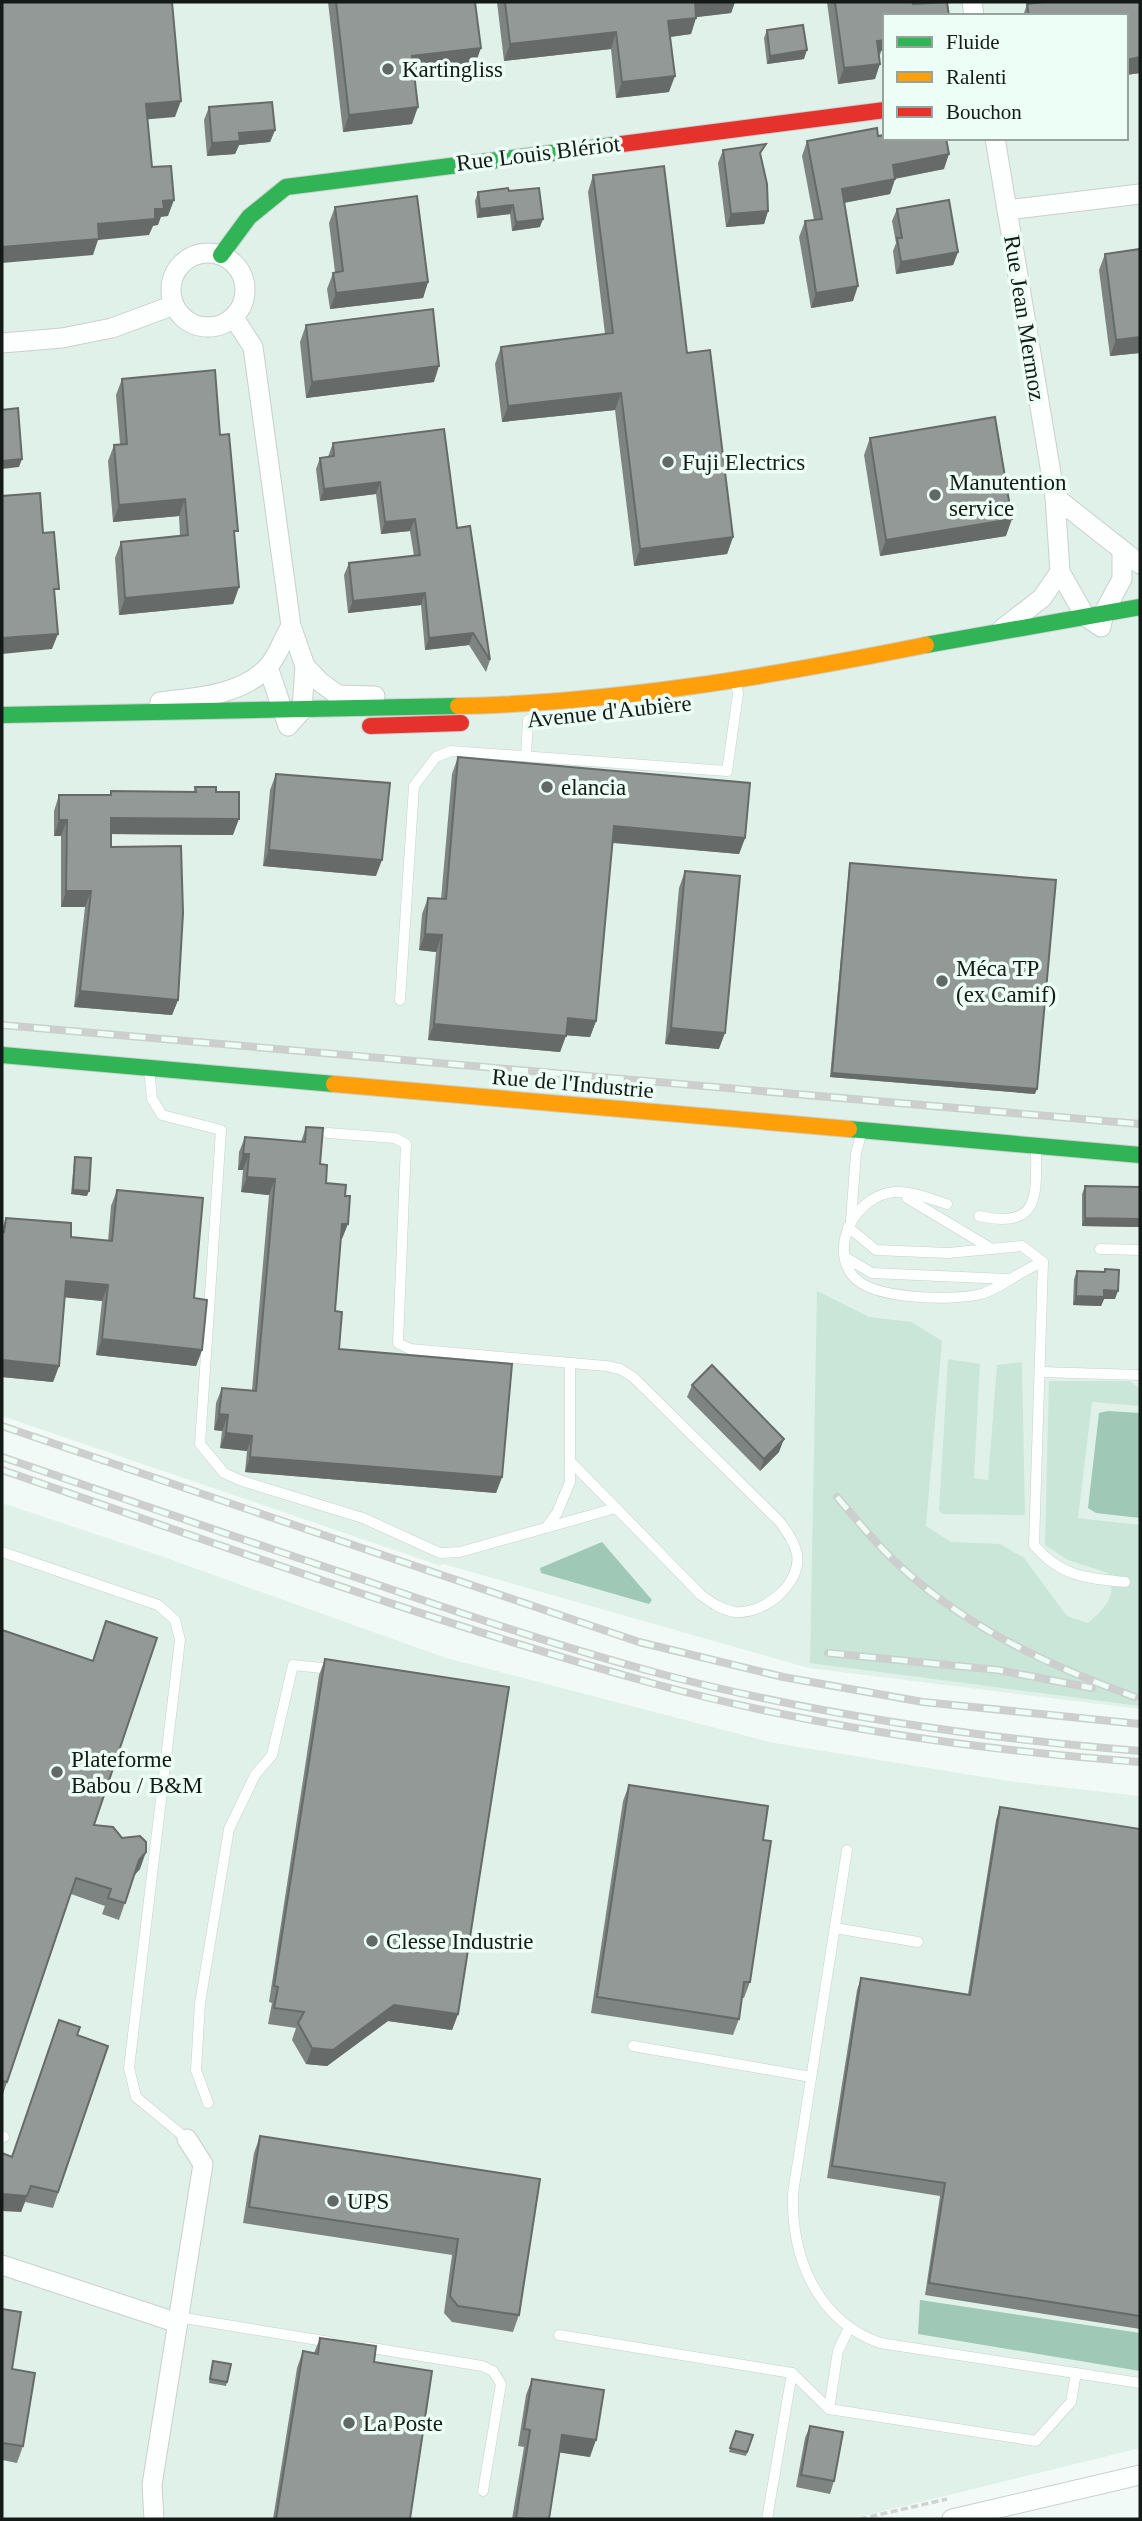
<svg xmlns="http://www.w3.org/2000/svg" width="1142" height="2521" viewBox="0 0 1142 2521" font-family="Georgia,serif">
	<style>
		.built { fill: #e0f1e9; fill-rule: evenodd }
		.green { fill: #cae6d9 }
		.water { fill: #9fc8b6 }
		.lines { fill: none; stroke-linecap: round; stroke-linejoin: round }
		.lane-casing { stroke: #c9d0cd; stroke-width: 11 }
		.street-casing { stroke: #c9d0cd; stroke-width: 21 }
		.fast-casing { stroke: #c9d0cd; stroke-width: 18 }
		.slow-casing { stroke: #c9d0cd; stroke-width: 18 }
		.jam-casing { stroke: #c9d0cd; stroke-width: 18 }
		.path { stroke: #d0d3d1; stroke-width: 3.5; stroke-dasharray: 7 3.5; stroke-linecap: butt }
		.lane { stroke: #fdfefe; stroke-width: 10 }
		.street { stroke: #fdfefe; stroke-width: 19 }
		.fast { stroke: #30b455; stroke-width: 16 }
		.slow { stroke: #ff9f0a; stroke-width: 16 }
		.jam { stroke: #e5322d; stroke-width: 16 }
		.rail-casing { stroke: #cccfcd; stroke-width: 8 }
		.rail { stroke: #edfef6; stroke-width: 5; stroke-dasharray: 16; stroke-linecap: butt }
		.wall { fill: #7e8481 }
		.shaded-wall { fill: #666b69 }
		.building { fill: #929996; stroke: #666b69; stroke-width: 2 }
		.poi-dot { fill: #616865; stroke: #edfef6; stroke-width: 2.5 }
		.labels { text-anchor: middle; stroke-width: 7; stroke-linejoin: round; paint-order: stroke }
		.poi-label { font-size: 23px; fill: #141a17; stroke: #edfef6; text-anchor: start }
		.street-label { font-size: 23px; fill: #141a17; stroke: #edfef6 }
	</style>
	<rect width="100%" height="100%" fill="#f1faf6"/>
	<!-- built -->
	<g class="built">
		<path d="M2,2H1140V1709L809,1668L443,1564L441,1566L2,1416ZM885,16H1126V138H885Z"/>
		<path d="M2,1503L152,1553L446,1658L774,1743L1015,1782L1140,1796V2448L851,2519H2Z"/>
	</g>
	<!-- green -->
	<g class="green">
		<path d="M817,1291L869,1317L912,1322L942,1341L926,1526L951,1542L1000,1544L1024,1558L1067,1616L1088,1623C1105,1607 1118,1597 1108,1573L1068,1560L1045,1545L1049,1381H1130L1140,1389V1406L1092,1402L1078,1518L1140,1525V1706L810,1663Z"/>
		<path d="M948,1359L980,1364L974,1478L988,1480L997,1365L1022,1362L1025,1515L942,1514L939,1510Z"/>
	</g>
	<!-- water -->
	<g class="water">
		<path d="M1108,1411L1140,1413V1518L1096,1513L1088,1508L1099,1413Z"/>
		<path d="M602,1542L652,1600L649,1604L541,1573L540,1568Z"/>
		<path d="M920,2300L1140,2333V2371L918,2334Z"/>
	</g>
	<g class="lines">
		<!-- lane casing -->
		<g class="lane-casing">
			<g id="lane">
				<path d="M526,756L528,720"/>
				<path d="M400,1000L414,786L436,757L451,751L727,771L738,694L736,681"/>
				<path d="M149,1069L152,1099L162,1115L221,1130L200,1444L224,1473L242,1481L363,1518L440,1553L460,1552L616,1508L701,1595C712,1603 722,1610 735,1612C763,1615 802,1584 797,1554C794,1541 787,1531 779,1521L633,1377L620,1369L606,1366L410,1349L398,1343L406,1144L395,1138L328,1133"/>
				<path d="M907,1198L992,1249"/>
				<path d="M979,1216C1042,1230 1036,1194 1036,1146"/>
				<path d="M851,1220L856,1153L862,1131"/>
				<path d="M848,1227L876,1250L948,1253L1022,1246L1043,1262C1023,1269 998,1290 981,1294C953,1301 872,1300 853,1276C828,1245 858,1194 895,1192C912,1191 930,1199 947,1204"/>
				<path d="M1100,1249L1140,1250"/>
				<path d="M845,1257L872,1273L1007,1279"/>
				<path d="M1043,1262L1034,1545C1061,1577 1086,1578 1125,1582"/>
				<path d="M1040,1372L1140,1375"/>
				<path d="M570,1461L616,1508"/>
				<path d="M546,1528L557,1513L570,1482V1363"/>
				<path d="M2,1552L158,1605L175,1620L180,1640L129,2068L136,2097L187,2139"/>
				<path d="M847,1850L793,2193C791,2256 816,2320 880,2343L1140,2383"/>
				<path d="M835,1928L918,1942"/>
				<path d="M633,2046L811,2077"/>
				<path d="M208,2103L196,2070L200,2003L229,1829L255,1775L272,1755L293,1665L332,1669"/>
				<path d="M2,2137H4"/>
				<path d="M178,2317L330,2342"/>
				<path d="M559,2335L792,2373L829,2409L1036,2441L1071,2402L1076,2373"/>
				<path d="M366,2347L482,2366L493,2371L501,2384L483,2491"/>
				<path d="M829,2409L838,2351L849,2328"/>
				<path d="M767,2519L792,2373"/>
			</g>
		</g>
		<!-- street casing -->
		<g class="street-casing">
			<g id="street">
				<path d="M972,2L974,16"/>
				<path d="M995,138L1055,497L1060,572L1042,598L1002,629"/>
				<path d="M1007,210L1140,194"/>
				<circle cx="208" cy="290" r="37"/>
				<path d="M234,318L253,347L291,626L305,666L320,682L338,695L375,696"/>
				<path d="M2,343L62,338L112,328L174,305"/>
				<path d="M1055,497L1140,564"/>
				<path d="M1060,572L1085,616L1101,627L1104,612L1122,579V551"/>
				<path d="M268,667L288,726L302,710L305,666"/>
				<path d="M160,702C196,697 239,696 267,668C277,658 283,639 291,626"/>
				<path d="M2,2265L178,2323"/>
				<path d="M154,2519L152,2485L203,2164L187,2139"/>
				<path d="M952,2519L1140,2475"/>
			</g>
		</g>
		<!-- fast casing -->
		<g class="fast-casing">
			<g id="fast">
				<path d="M221,255L249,217L286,187L614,145"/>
				<path d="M926,645L1140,607"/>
				<path d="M2,715L458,706"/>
				<path d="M2,1055L334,1084"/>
				<path d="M849,1129L1140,1155"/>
			</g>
		</g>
		<!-- slow casing -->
		<g class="slow-casing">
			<g id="slow">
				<path d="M458,706C616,703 771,676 926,645"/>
				<path d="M334,1084L849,1129"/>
			</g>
		</g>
		<!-- jam casing -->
		<g class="jam-casing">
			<g id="jam">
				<path d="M614,145L885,110"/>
				<path d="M370,726L461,723"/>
			</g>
		</g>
		<!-- path -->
		<path class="path" d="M860,2519L947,2499"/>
		<!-- lane -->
		<use href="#lane" class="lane"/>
		<!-- street -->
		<use href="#street" class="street"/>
		<!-- fast -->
		<use href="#fast" class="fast"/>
		<!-- slow -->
		<use href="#slow" class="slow"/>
		<!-- jam -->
		<use href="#jam" class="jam"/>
		<!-- rail casing -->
		<g class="rail-casing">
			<g id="rail">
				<path d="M2,1025L1140,1124"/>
				<path d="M2,1426L639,1642L783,1677L923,1702L1140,1724"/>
				<path d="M2,1457C121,1498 241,1539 361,1579C460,1613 560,1647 661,1674C817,1715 979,1738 1140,1751"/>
				<path d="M2,1470C218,1544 434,1623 655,1684C813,1727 978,1750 1140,1762"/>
				<path d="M837,1497C860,1524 883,1552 910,1575C974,1631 1055,1668 1135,1697"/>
				<path d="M828,1653L998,1670L1092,1688"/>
			</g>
		</g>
		<!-- rail -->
		<use href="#rail" class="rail"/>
	</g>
	<!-- wall -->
	<g class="wall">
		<path d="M328,2H475V65L414,72L412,124L343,132Z"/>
		<path d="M497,2H735L731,13L696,17L691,34L670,37L669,92L616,98L611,49L504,61Z"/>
		<path d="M827,2H912L885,16V50L881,51L879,56L875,79L838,84Z"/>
		<path d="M1140,2V73L1126,75V16H1023L1027,4Z"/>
		<path d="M767,30L804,59L767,64L764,38Z"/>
		<path d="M209,107L275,130L270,142L239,145L235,154L207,156L204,120Z"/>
		<path d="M878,136L944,169L895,179L890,194L844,203L853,301L811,308L799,237L805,221L814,220L802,156L807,141Z"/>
		<path d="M723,150L768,211L764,224L726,227L718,163Z"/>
		<path d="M593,175L687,353L733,537L727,554L634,566L615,410L502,422L495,364L501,347L605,334L588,192Z"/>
		<path d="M509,191L540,227L512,231L510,214L477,218L475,201L478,192Z"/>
		<path d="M335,207L428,282L423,298L330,309L327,289L333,273L335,272L329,223Z"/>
		<path d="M897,209L958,252L953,265L896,274L893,251L896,243L892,221Z"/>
		<path d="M1140,249V353L1110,356L1099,270L1105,254Z"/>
		<path d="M306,325L434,382L306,398L300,342Z"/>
		<path d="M122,379L220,435L235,540L239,587L233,604L119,615L115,558L121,542L180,536L179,516L113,522L108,461L114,445L120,444L116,395Z"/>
		<path d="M870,438L1006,536L880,556L864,455Z"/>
		<path d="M333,443L457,528L490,660L486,672L469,645L425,650L421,605L348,613L344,575L349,563L414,556L410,531L381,534L376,494L320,501L316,469L320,458L328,457Z"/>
		<path d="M458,757L745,838L739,854L612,843L596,1021L590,1037L566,1035L560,1052L428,1040L436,952L419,950L422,914L428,898L441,899L452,774Z"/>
		<path d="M276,774L376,876L263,866L270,790Z"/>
		<path d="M195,787L216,792L233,835L111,834V847L178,1000L172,1015L74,1007L85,907H61V836H54V811L59,795H110L111,791L194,792Z"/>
		<path d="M850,863L1035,1094L830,1077L849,868Z"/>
		<path d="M685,871L719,1049L665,1044L679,888Z"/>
		<path d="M306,1127L326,1183L342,1239H341L335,1311L339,1349L502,1477L496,1493L245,1472L247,1451L220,1448L222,1431L214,1430L216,1403L222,1388L252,1390L269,1195L241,1192L243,1170H238L239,1152L245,1137L301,1142Z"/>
		<path d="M75,1157L87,1196L71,1194L74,1161Z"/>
		<path d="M1085,1186L1140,1187V1227L1082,1226V1194Z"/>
		<path d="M117,1190L194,1298L202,1350L196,1366L96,1355L102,1301L65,1297L59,1366L53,1382L2,1377V1229L6,1218L71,1237L108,1241L111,1206Z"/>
		<path d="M1105,1269L1115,1299H1104L1101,1306L1073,1305L1074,1279L1077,1271L1104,1272Z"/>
		<path d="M692,1385L779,1452L760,1471L687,1397Z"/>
		<path d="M2,1630L94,1825L140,1869L134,1876L119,1920L102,1914L105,1906L71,1894L2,2097Z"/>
		<path d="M325,1659L458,2014L452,2030L388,2021L327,2066L306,2064L292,2040L296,2028L268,2024L272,2003L269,2002L319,1675Z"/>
		<path d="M629,1785L763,1840L750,1982L744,1998H742L739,2019L733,2035L591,2013L623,1801Z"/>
		<path d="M1000,1807L1140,1829V2329L925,2295L940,2196L827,2178L857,1990L861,1978L968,1994L996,1820Z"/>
		<path d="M77,2035L108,2046L53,2208L25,2202L21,2212L12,2157Z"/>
		<path d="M260,2136L540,2179L519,2315L513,2332L452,2322L444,2313L452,2255L243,2223L254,2153Z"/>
		<path d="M2,2309L12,2369L23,2446L17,2463L2,2460Z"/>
		<path d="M320,2338L374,2362L410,2519H273L297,2368L303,2351L314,2353Z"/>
		<path d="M213,2361L227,2382L226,2386L209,2383Z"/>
		<path d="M532,2379L590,2457L560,2452L549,2519H512L524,2447L518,2446L526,2395Z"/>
		<path d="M810,2426L834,2481L830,2494L796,2487L805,2438Z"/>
		<path d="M736,2431L753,2435L746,2456L729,2452Z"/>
	</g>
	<!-- shaded-wall -->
	<g class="shaded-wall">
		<path d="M695,2H735L731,13L689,18Z"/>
		<path d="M696,18L691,34L662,38L668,21Z"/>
		<path d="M616,32L611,49L504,61L510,44Z"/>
		<path d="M885,36V50L881,51L880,55L877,41Z"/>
		<path d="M481,48L475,65L406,73L412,56Z"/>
		<path d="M807,50L804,59L767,64L770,56Z"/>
		<path d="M1140,57V73L1126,75V60Z"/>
		<path d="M880,64L875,79L838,84L844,68Z"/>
		<path d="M675,76L669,92L616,98L622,82Z"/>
		<path d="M181,101L175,117L140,120L146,104Z"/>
		<path d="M418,107L412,124L343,132L349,115Z"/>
		<path d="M275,130L270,142L239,145L235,154L207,156L212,143L239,133Z"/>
		<path d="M949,154L944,169L887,180L893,165Z"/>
		<path d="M895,179L890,194L837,204L842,189Z"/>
		<path d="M174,200L168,216L161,217L158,225L153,226L149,235L98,240L93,255L2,263V247L155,209L163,201Z"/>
		<path d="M513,205L510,214L477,218L480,209Z"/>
		<path d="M768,211L764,224L726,227L731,214Z"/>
		<path d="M543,219L540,227L512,231L516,222Z"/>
		<path d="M958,252L953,265L896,274L901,262Z"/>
		<path d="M428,282L423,298L330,309L336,293Z"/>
		<path d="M858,286L853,301L811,308L816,293Z"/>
		<path d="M1140,337V353L1110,356L1116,340Z"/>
		<path d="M439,366L434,382L306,398L312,382Z"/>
		<path d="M621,393L615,410L502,422L508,406Z"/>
		<path d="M22,459L19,467L2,469V461Z"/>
		<path d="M380,482L376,494L320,501L324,489Z"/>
		<path d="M185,499L179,516L113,522L119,505Z"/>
		<path d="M415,519L410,531L381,534L385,522Z"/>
		<path d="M1012,519L1006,536L880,556L886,540Z"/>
		<path d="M733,537L727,554L634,566L640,549Z"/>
		<path d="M239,587L233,604L119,615L125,598Z"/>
		<path d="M425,593L421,605L348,613L353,601Z"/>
		<path d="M473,633L469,645L425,650L429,638Z"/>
		<path d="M58,634L52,649L2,654V638Z"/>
		<path d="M111,818L239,819L233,835L105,834Z"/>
		<path d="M59,820H67L61,836H54Z"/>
		<path d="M614,826L745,838L739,854L608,842Z"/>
		<path d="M269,850L382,860L376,876L263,866Z"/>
		<path d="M66,891H91L85,907H61Z"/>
		<path d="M425,934L442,935L436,952L419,950Z"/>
		<path d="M80,991L178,1000L172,1015L74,1007Z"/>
		<path d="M568,1018L596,1021L590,1037L562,1035Z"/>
		<path d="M434,1024L566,1036L560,1052L428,1040Z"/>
		<path d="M671,1028L725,1033L719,1049L665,1044Z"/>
		<path d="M832,1073L1037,1089L1035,1094L830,1077Z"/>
		<path d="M243,1154H249L243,1170H238Z"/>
		<path d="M247,1177L275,1179L269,1195L241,1192Z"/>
		<path d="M73,1190L89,1191L87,1196L71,1194Z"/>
		<path d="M1085,1218L1140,1219V1227L1082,1226Z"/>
		<path d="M342,1224H348L342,1239H337Z"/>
		<path d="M66,1281L108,1285L102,1301L61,1297Z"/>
		<path d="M1104,1290L1118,1291L1115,1299H1104L1101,1306L1073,1305L1076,1296Z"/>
		<path d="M102,1339L202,1350L196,1366L96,1355Z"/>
		<path d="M2,1360L59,1366L53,1382L2,1377Z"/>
		<path d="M219,1414L228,1415L222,1431L214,1430Z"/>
		<path d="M226,1433L252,1436L247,1451L220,1448Z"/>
		<path d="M784,1439L779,1452L760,1471L764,1459Z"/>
		<path d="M250,1457L502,1477L496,1493L245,1472Z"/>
		<path d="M146,1852L140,1869L133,1876L139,1860Z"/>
		<path d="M394,2005L458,2014L452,2030L388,2021L327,2066L306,2064L312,2048Z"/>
		<path d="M2,2194L27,2196L21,2212L2,2211Z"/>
		<path d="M562,2435L596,2440L590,2457L556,2452Z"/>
	</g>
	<!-- building -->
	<g class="building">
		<path d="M2,2H172L181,101L146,104L152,167L171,166L174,200L163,201L164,209H155V219L98,224L99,239L2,247Z"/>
		<path d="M336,2H475L481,48L412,56L418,107L349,115Z"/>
		<path d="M505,2H695L696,18L668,21L675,76L622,82L616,32L510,44Z"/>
		<path d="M835,2H912L913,4L947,2L949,16H885V40L877,41L880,64L844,68Z"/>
		<path d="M1044,2H1140V57L1126,60V16H1029L1027,4Z"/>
		<path d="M803,25L807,50L770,56L767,30Z"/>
		<path d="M272,102L275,130L239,133L240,141L212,143L209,107Z"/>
		<path d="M877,128L878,136L885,135V138H946L949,154L893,165L895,179L842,189L858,286L816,293L805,221L822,219L807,141Z"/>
		<path d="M766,144L760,153L767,184L768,211L731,214L723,150Z"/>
		<path d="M664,166L687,353L710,350L733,537L640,549L621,393L508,406L501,347L613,333L593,175Z"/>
		<path d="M508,188L509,191L539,188L543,219L516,222L513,205L480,209L478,192Z"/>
		<path d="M417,196L428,282L336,293L333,273L343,271L335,207Z"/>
		<path d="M949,200L958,252L901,262L897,238H902L897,209Z"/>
		<path d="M1140,249V337L1116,340L1105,254Z"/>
		<path d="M433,309L439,366L312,382L306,325Z"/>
		<path d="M215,370L220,435L229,434L238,531H234L239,587L125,598L121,542L188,535L185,499L119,505L114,445L127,444L122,379Z"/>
		<path d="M18,408L22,459L2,461V410Z"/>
		<path d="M995,417L1012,519L886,540L870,438Z"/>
		<path d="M444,429L457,528L470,526L490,660L473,633L429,638L425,593L353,601L349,563L420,555L415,519L385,522L380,482L324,489L320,458L334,456L333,443Z"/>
		<path d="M40,493L43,533L54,532L59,589H54L58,634L2,638V496Z"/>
		<path d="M458,757L750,783L745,838L614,826L596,1021L568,1018L566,1036L434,1024L442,935L425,934L428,898L446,899Z"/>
		<path d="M276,774L390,783L382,860L269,850Z"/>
		<path d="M195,787H216V792H239V819L111,818V847L181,846L183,913L178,1000L80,991L91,891H66L67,820H59V795H111V791L196,792Z"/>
		<path d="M850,863L1056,880L1037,1089L832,1073Z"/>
		<path d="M685,871L740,876L725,1033L671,1028Z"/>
		<path d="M306,1127L323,1128L320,1164L327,1165L326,1183L346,1185L345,1196H350L348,1224H342L335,1311L342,1312L339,1349L512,1364L502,1477L250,1457L252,1436L226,1433L228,1415L219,1414L222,1388L256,1391L275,1179L247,1177L249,1154H243L245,1137L305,1142Z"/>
		<path d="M75,1157L91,1158L89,1191L73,1190Z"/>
		<path d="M1085,1186L1140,1187V1219L1085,1218Z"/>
		<path d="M117,1190L203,1198L194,1298L207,1300L202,1350L102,1339L108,1285L66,1281L59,1366L2,1360V1231L4,1232L6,1218L71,1223V1237L112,1241Z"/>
		<path d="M1105,1269L1119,1270L1118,1291L1104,1290V1297L1076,1296L1077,1271L1105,1272Z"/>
		<path d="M712,1365L784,1439L764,1459L692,1385Z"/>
		<path d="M106,1621L157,1638L94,1825L113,1827L122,1838L140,1836L146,1842V1852L139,1860L125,1903L108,1898L111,1889L76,1878L7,2082L2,2081V1630L93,1661Z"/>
		<path d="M325,1659L509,1687L458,2014L394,2005L333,2050L312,2048L298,2023L304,2012L274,2008L278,1987L274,1986Z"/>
		<path d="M629,1785L768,1806L763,1840L771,1841L750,1982H744L739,2019L597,1997Z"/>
		<path d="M1000,1807L1140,1829V2316L929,2283L945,2183L832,2166L861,1978L970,1995Z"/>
		<path d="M59,2020L80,2027L77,2035L108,2046L58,2192L31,2186L27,2196L2,2194V2153L12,2157Z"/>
		<path d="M260,2136L540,2179L519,2315L458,2306L450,2296L458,2239L249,2207Z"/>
		<path d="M2,2309L21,2312L12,2369L35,2373L23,2446L2,2443Z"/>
		<path d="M320,2338L376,2346L374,2362L432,2371L410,2519H276L303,2351L318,2354Z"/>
		<path d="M213,2361L231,2364L227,2382L210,2379Z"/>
		<path d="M532,2379L604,2390L596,2440L562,2435L549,2519H526L516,2518L530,2430L524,2429Z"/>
		<path d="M810,2426L843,2432L834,2481L801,2475Z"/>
		<path d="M736,2431L753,2435L747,2452L730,2448Z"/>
	</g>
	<!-- markers -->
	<g class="poi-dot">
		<circle cx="388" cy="69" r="7"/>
		<circle cx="668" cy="462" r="7"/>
		<circle cx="935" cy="495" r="7"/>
		<circle cx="547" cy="787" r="7"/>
		<circle cx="942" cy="981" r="7"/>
		<circle cx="57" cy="1772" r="7"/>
		<circle cx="372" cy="1941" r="7"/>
		<circle cx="333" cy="2201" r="7"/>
		<circle cx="349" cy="2423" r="7"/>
	</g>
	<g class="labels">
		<!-- poi labels -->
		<g class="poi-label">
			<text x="402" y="77">Kartingliss</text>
			<text x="682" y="470">Fuji Electrics</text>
			<text x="949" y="490">Manutention<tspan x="949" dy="26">service</tspan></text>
			<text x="561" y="795">elancia</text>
			<text x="956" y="976">Méca TP<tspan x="956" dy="26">(ex Camif)</tspan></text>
			<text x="71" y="1767">Plateforme<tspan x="71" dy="26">Babou / B&amp;M</tspan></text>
			<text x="386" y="1949">Clesse Industrie</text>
			<text x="347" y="2209">UPS</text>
			<text x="363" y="2431">La Poste</text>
		</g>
		<!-- street labels -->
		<g class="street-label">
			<text transform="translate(538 153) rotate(-7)" y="8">Rue Louis Blériot</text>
			<text transform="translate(1025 318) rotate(81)" y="8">Rue Jean Mermoz</text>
			<text transform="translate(609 711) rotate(-6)" y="8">Avenue d'Aubière</text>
			<text transform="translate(573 1083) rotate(5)" y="8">Rue de l'Industrie</text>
		</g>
	</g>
	<!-- border -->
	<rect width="1142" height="2521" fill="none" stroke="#141a17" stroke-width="7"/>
	<!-- legend -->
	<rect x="883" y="14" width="245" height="126" fill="#edfef6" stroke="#96a39d" stroke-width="2"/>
	<rect x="897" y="37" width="35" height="10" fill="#30b455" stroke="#96a39d" stroke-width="2"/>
	<text x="946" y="49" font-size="21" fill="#141a17">Fluide</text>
	<rect x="897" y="72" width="35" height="10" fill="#ff9f0a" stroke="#96a39d" stroke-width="2"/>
	<text x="946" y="84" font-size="21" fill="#141a17">Ralenti</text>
	<rect x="897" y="107" width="35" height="10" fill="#e5322d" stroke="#96a39d" stroke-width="2"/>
	<text x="946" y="119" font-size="21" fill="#141a17">Bouchon</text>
</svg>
